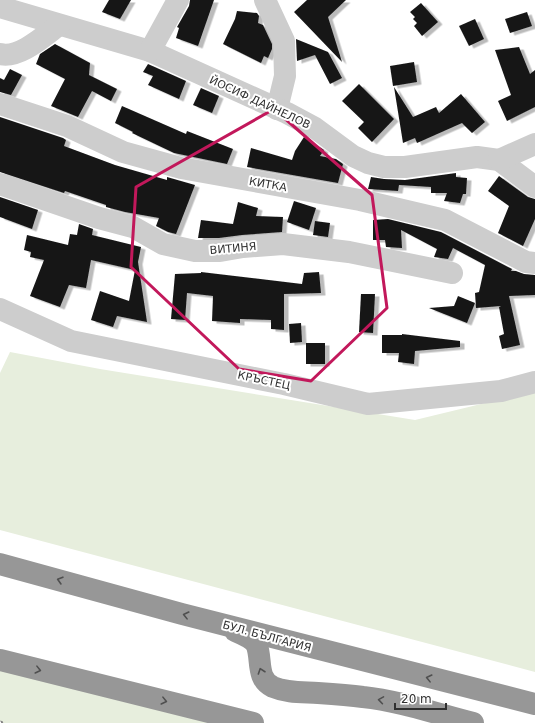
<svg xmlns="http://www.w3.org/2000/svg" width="535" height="723" viewBox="0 0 535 723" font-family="'DejaVu Sans',sans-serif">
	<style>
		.green { fill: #e7eedd }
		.building { fill: #171717; filter: url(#shadow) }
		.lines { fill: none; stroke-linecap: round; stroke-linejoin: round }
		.minor { stroke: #cdcdcd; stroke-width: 22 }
		.highway { stroke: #979797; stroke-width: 22 }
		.rail-casing { stroke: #858585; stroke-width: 4.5 }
		.rail { stroke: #fff; stroke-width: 3; stroke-dasharray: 9; stroke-linecap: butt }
		.oneway { stroke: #4f4f4f }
		.marked { fill: none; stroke: #c2185b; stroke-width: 3; stroke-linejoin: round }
		.labels { text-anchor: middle; stroke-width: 4; stroke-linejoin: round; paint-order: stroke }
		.street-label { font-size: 11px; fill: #303030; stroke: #fff }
	</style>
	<defs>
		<filter id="shadow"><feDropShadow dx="4.5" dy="2.5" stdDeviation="0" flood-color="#0004"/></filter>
	</defs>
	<rect width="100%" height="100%" fill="#fff"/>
	<!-- green -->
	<g class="green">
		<path d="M10,352L100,369L415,420L535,391V672L0,530V373Z"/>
		<path d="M0,670L218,723H0Z"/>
	</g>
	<!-- building -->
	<g class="building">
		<path d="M109,0H131L120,19L102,12Z"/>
		<path d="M190,0H214L198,46L176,38L179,28L177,27L189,6Z"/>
		<path d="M307,0H346L328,17L342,62L294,12Z"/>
		<path d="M421,3L438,22L422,36L414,26L417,23L413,19L415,17L410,12Z"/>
		<path d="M237,11L257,13L259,16L258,23L263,25L272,44V49L268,58L264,56L261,63L223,44L235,19Z"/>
		<path d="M527,12L532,26L510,33L505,19Z"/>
		<path d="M475,19L484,39L469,46L459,26Z"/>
		<path d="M296,39L328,52L342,78L330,84L315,55L297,61Z"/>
		<path d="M55,44L90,63L89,75L117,89L111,101L92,91L78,117L51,106L65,79L36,64L40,54Z"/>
		<path d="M519,47L530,74L535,70V107L507,121L498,101L511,95L495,50Z"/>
		<path d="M414,62L417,82L393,86L390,66Z"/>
		<path d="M148,64L186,81L179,99L148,85L153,76L143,72Z"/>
		<path d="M10,69L22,75L11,95L0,92V78L4,80Z"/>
		<path d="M359,84L394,119L372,142L358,128L364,122L342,101Z"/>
		<path d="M394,87L413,117L436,107L439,113L461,94L485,122L472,133L462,123L417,143L415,138L403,143Z"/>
		<path d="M201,88L219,96L212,113L193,105Z"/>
		<path d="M122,106L186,134L187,131L233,149L227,164L174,153L132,133L133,132L115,123Z"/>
		<path d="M0,117L63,138L66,140L64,146L115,165L167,180V177L195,185L176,234L168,232L156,226L159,218L125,212L106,207V205L65,191L64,193L0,172Z"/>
		<path d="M304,137L324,150L320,156L336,159L343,164L338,183L247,167L251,148L292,160L295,151Z"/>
		<path d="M456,173V177L467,178L466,194H463L460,203L444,201L447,193H431V187L399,185L398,191L368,189L371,177L384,179L405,180Z"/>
		<path d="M499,176L528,197L535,199V219L523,246L498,233L509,206L488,191Z"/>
		<path d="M0,197L38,210L32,229L0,217Z"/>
		<path d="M294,201L316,208L309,230L287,222Z"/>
		<path d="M238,202L258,208L256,216L283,217L282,232L242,235L219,238H198L201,220L233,224Z"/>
		<path d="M388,219L441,232L512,269L511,271H516L524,274L535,275V295L509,296L520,345L502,349L499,336L504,334L499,307L501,306L476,308L475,293L479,292L485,265L453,248L448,259L434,257L437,249L401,230L402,248L386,247L385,240H373V220Z"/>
		<path d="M315,221L330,223L328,237L313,235Z"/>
		<path d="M79,224L93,229L92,235L141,247L138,262L147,322L117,316L113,327L91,320L100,291L129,301L135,270L91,260L86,288L69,285L60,307L30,296L44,260L30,257L31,252L24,250L27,235L68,245L70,234L77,235Z"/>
		<path d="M201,272L302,284L304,273L319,272L321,293L284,294V330L271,329V320L240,319V323L212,321L213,296L187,293L185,320L171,319L175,274L201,273Z"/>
		<path d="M361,294H375L373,333L359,332Z"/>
		<path d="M458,296L475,303L467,323L429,308L454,306Z"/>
		<path d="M301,323L302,342L290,343L289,324Z"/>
		<path d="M402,334L460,341V347L415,351L414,364L398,362L399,353H382V335H402Z"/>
		<rect x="306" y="343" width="19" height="21"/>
	</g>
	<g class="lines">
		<!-- minor -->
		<g class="minor">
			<path d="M265,0L284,41L285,76L277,109"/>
			<path d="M0,7L150,51L287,113L315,128L353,156L368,163L384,167H405L477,157L499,160L535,187"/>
			<path d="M150,51L178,0"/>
			<path d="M0,54C19,59 44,36 59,25"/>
			<path d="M0,104L67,126L123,152L181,168L360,200L445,220L526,262L535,263"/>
			<path d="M499,160L535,144"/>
			<path d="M0,184L99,218L133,227L163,244L195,251H220L243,247L283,244L349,252L452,273"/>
			<path d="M0,309L71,341L284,384L368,404L501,391L535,382"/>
		</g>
		<!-- highway -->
		<g class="highway">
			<path d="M0,564L182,614L535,704"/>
			<path d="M235,631C242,634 254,639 257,646C262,660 256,679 273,687C287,693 302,692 318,693C333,694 348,695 363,697C400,701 437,714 473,723"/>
			<path d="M0,660L253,723"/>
		</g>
		<!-- rail casing -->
		<g class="rail-casing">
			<path id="rail" d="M0,723H1"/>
		</g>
		<!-- rail -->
		<use href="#rail" class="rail"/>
	</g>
	<!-- one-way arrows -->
	<defs><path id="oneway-chevron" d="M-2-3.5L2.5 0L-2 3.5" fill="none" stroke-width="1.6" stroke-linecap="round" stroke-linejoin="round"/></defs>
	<g class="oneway">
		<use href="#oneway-chevron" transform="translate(60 580) rotate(-164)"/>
		<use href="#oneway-chevron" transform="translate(186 615) rotate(-166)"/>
		<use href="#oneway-chevron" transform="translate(38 670) rotate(14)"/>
		<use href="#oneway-chevron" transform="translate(261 671) rotate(-109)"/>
		<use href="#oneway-chevron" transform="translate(429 678) rotate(-166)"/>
		<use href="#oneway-chevron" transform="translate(381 700) rotate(-171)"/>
		<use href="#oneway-chevron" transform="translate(164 701) rotate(14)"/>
	</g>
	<!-- marked area -->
	<path class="marked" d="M274,109L372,195L387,308L311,381L239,369L131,267L136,187Z"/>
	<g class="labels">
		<!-- street labels -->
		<g class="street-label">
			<text transform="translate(260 102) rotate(25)" y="4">ЙОСИФ ДАЙНЕЛОВ</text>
			<text transform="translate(268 184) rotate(10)" y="4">КИТКА</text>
			<text transform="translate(233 248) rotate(-5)" y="4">ВИТИНЯ</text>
			<text transform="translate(264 380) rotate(12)" y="4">КРЪСТЕЦ</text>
			<text transform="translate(267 636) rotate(15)" y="4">БУЛ. БЪЛГАРИЯ</text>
		</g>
	</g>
	<!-- scale -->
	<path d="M395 703v6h51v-6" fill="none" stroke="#303030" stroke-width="2"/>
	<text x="401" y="703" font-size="12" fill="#303030" stroke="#ffffff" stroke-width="3" paint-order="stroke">20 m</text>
</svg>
